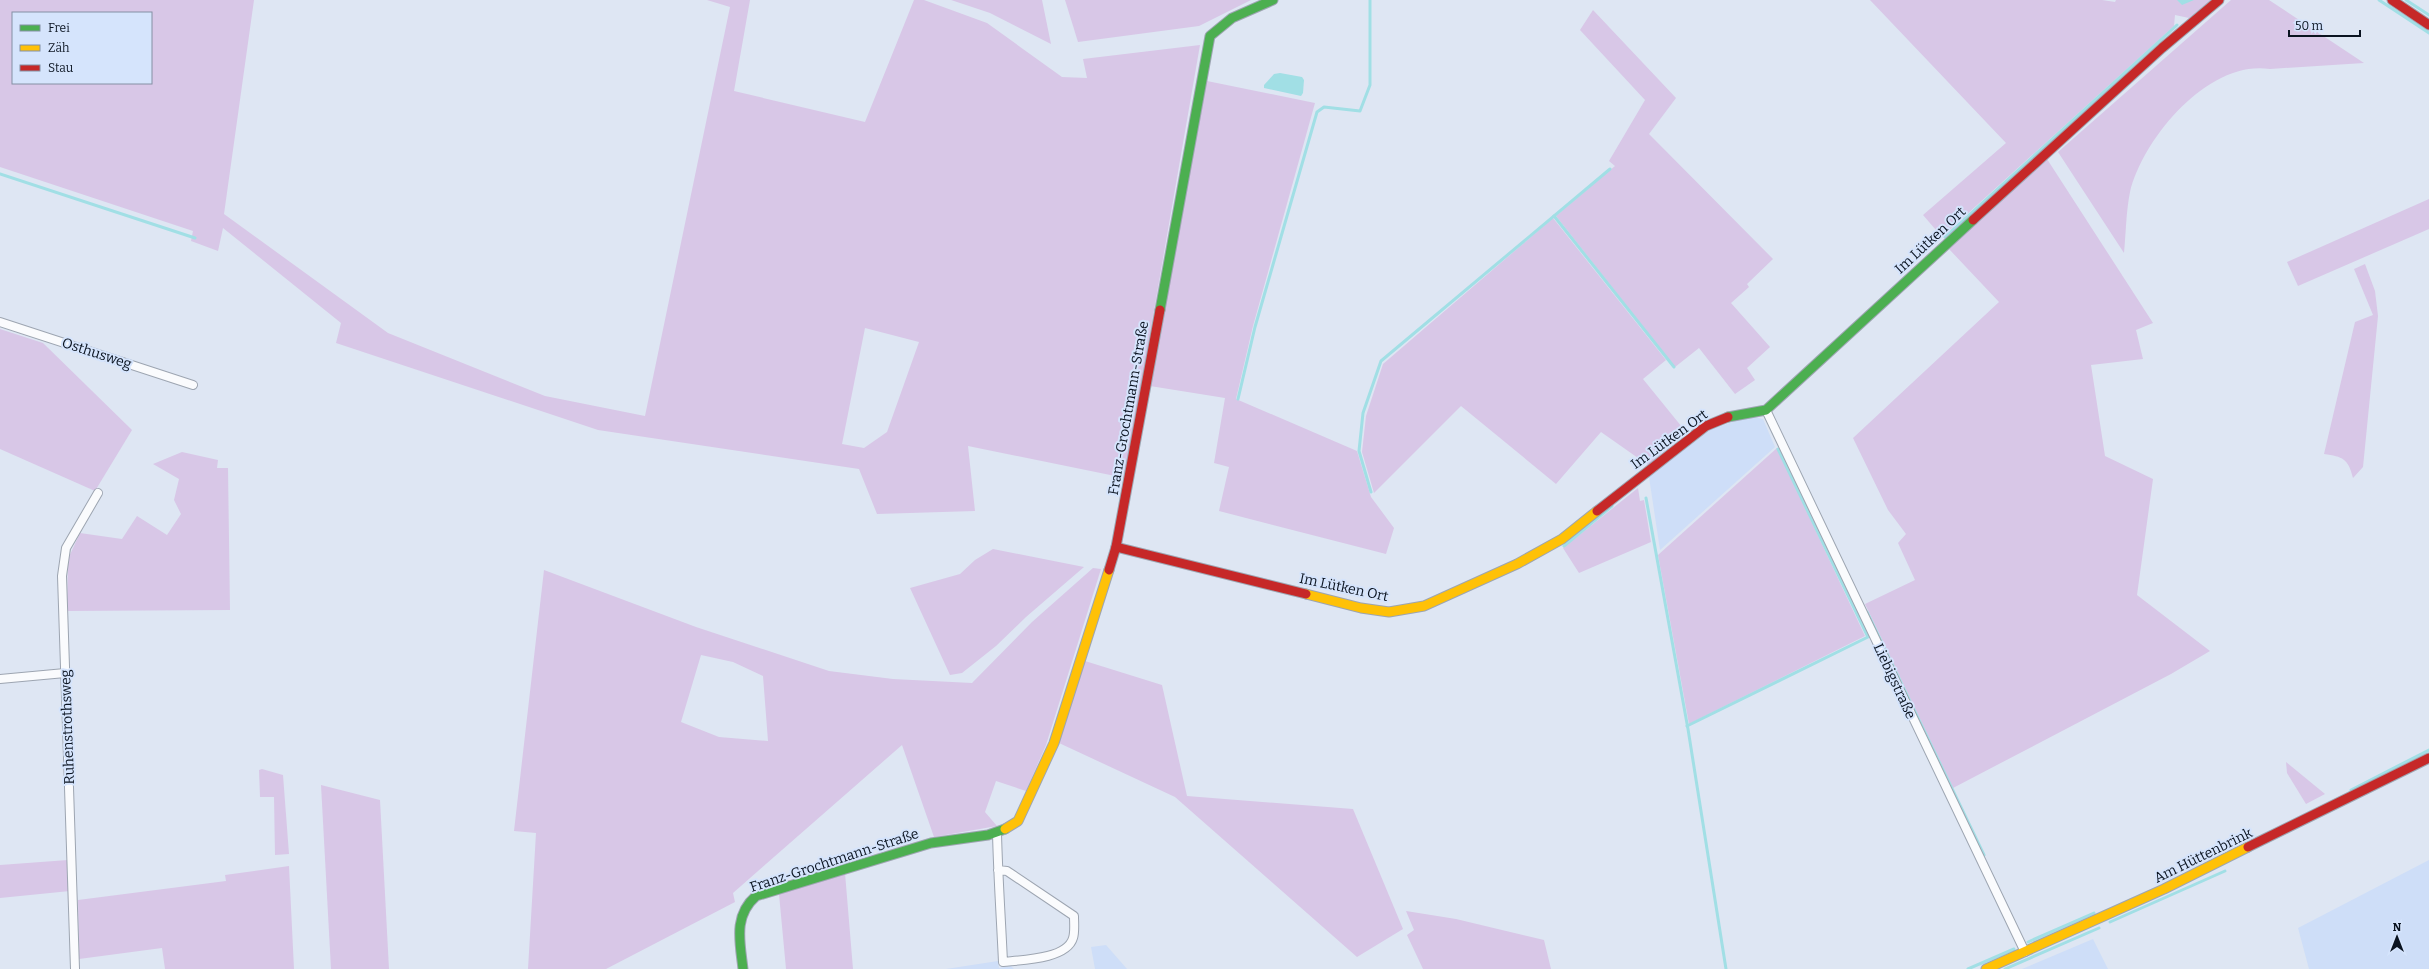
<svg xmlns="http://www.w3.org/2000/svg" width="2429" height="969" viewBox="0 0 2429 969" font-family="Bitter,serif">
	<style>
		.built { fill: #cedef8 }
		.green { fill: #d8c7e7; fill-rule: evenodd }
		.water { fill: #a1dfe5 }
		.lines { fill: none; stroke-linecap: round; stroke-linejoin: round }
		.stream { stroke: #a1dfe5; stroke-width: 3 }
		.street-casing { stroke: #9da5b1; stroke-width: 10 }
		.fast-casing { stroke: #9da5b1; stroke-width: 11 }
		.slow-casing { stroke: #9da5b1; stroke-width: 11 }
		.jam-casing { stroke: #9da5b1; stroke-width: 11 }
		.street { stroke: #fafbfd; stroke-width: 8 }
		.fast { stroke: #4caf50; stroke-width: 9 }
		.slow { stroke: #ffc107; stroke-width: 9 }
		.jam { stroke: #c62828; stroke-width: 9 }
		.labels { text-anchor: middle; stroke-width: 4; stroke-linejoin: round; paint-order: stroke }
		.street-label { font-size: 14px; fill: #0a1320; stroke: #d5e4fc }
	</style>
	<rect width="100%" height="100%" fill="#dee6f3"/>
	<!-- built -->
	<g class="built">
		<path d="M1749,416L1763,419L1775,447L1660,550L1649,477L1710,430Z"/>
		<path d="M2429,860V969H2309L2298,928Z"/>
		<path d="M2093,939L2108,969H2022Z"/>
		<path d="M1106,945L1127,969H1095L1091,947Z"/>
		<path d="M998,961L999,968L1011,966L1014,969H946Z"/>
	</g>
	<!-- green -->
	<g class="green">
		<path d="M0,0H254L224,214L388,333L545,396L645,416L730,7L707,0H750L734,91L865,122L914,0H924L987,23L1062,77L1087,78L1083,59L1200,45L1125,478L968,446L975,511L877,514L859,469L598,430L336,343L341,323L223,228L218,251L191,241L193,231L0,167ZM13,13H151V83H13ZM865,328L919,342L887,432L864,448L842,444Z"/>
		<path d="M951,0H1042L1051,44L990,13Z"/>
		<path d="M1065,0H1251L1199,26L1078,42Z"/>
		<path d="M1870,0H2102L2115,2L2116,0H2211L2189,18L2175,15L2174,26L1942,237L1923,215L2006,143Z"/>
		<path d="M2231,0H2269L2364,63L2270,69C2209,59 2143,138 2130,192C2126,212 2126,233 2124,253L2058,152Z"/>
		<path d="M1593,10L1676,98L1649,134L1773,259L1747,284L1749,287L1731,303L1770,347L1747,368L1755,380L1735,394L1699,348L1675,367L1556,216L1615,166L1609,161L1645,100L1580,30Z"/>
		<path d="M1207,81L1315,103L1253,326L1236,399L1357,451L1371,497L1394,528L1386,554L1219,511L1229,467L1214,463L1225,398L1150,386Z"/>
		<path d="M2047,159L2153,323L2136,330L2143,359L2091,365L2105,456L2153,479L2137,595L2210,651L2171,674L1953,788L1865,604L1915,580L1898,543L1906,534L1888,510L1853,438L1999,302L1949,249Z"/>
		<path d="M2429,199V229L2298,286L2287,262Z"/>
		<path d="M1553,218L1666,360L1643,379L1686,432L1648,465L1601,432L1556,484L1461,406L1374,493L1362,452L1366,416L1383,364Z"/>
		<path d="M2365,264L2375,291L2378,316L2363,467L2353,478C2348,458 2343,457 2324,454L2355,322L2373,315L2354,269Z"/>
		<path d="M0,329L43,343L132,430L95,491L0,449Z"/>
		<path d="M1777,448L1865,636L1689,724L1658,555Z"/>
		<path d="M182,452L218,460L217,468H228L230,610L67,611L68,559L80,533L122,539L137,516L167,535L181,514L174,500L179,479L153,464Z"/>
		<path d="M1638,488L1640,501L1644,500L1651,542L1579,573L1563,548Z"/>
		<path d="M993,549L1084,567L1026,617L996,646L962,673L950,675L910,588L960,574L975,560Z"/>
		<path d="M1093,568L1101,569L1046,745L1026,791L996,781L985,812L997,826L934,837L902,745L733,893L735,902L606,969H528L536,833L514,831L544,570L696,627L829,671L893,679L972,683L1032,622ZM701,655L733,662L763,676L768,741L719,737L681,722Z"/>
		<path d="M1085,661L1162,685L1187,796L1353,809L1403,929L1357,957L1175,797L1059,743Z"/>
		<path d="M2286,762L2325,794L2306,804L2287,773Z"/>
		<path d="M262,769L283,775L289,854L275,855L274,797H260L259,770Z"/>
		<path d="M321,785L380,800L389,969H331Z"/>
		<path d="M68,860L70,891L0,898V865Z"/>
		<path d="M289,866L294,969H165L162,948L79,959L78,900L226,881L225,875Z"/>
		<path d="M845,873L853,969H786L779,894Z"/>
		<path d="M1406,911L1456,919L1544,940L1551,969H1423L1407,935L1414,930Z"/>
	</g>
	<!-- water -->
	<g class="water">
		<path d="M2177,0H2194L2182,5Z"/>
		<path d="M1280,73L1302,77L1304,80L1303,93L1301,96L1264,88V85L1274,74Z"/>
	</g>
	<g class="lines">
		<!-- stream -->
		<g class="stream">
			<path d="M2379,0L2429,33"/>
			<path d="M2406,0L2429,15"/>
			<path d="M0,174L195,238"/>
			<path d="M1554,216L1674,367"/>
			<path d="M1945,237L2177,25"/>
			<path d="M1238,399L1255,327L1317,112L1324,107L1360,111L1370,85V0"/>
			<path d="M1371,492L1359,451L1363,413L1381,361L1610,169"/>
			<path d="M1646,498L1688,729L1726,969"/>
			<path d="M1564,546L1612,506"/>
			<path d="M1867,612L1984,855"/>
			<path d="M1687,726L1868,637L1778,449"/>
			<path d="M2351,790L2429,750"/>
			<path d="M2110,922L2225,871"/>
			<path d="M2028,942L2094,913"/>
			<path d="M1968,969L2014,949"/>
			<path d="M2005,969L2099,928"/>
		</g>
		<!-- street casing -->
		<g class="street-casing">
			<g id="street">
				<path d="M0,322L193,385"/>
				<path d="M1766,410L2025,952"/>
				<path d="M0,679L65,673"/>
				<path d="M997,833C998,876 1001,919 1003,962C1022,960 1067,959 1073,938C1075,932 1074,923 1074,916L1007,871L998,870"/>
				<path d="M75,969L62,576L66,548L98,493"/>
			</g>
		</g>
		<!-- fast casing -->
		<g class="fast-casing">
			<g id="fast">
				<path d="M1160,310L1210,36L1232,18L1273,0"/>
				<path d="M1728,417L1766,410L1973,220"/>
				<path d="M743,969C740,942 733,916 756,896L931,843L988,835L1005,829"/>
			</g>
		</g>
		<!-- slow casing -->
		<g class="slow-casing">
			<g id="slow">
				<path d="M1306,594L1361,608L1389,612L1424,606L1517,564L1562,539L1597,511"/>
				<path d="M1005,829L1018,821L1054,743L1109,570"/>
				<path d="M1986,969L2164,889L2248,847"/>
			</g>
		</g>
		<!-- jam casing -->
		<g class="jam-casing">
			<g id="jam">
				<path d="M2392,0L2429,25"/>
				<path d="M1973,220L2162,48L2219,0"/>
				<path d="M1597,511L1706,426L1728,417"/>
				<path d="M1116,547L1306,594"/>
				<path d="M1109,570L1116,547L1160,310"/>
				<path d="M2248,847L2429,758"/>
			</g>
		</g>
		<!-- street -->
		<use href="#street" class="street"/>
		<!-- fast -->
		<use href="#fast" class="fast"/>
		<!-- slow -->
		<use href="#slow" class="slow"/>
		<!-- jam -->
		<use href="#jam" class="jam"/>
	</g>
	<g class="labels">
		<!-- street labels -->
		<g class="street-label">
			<text transform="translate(1930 240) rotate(-43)" y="5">Im Lütken Ort</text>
			<text transform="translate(97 353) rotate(18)" y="5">Osthusweg</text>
			<text transform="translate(1128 408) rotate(-80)" y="5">Franz-Grochtmann-Straße</text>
			<text transform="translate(1669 439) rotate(-36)" y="5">Im Lütken Ort</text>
			<text transform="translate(1344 587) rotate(12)" y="5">Im Lütken Ort</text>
			<text transform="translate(1895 681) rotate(65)" y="5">Liebigstraße</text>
			<text transform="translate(67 727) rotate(-92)" y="5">Ruhenstrothsweg</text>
			<text transform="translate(2203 855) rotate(-26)" y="5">Am Hüttenbrink</text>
			<text transform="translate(834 860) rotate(-18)" y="5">Franz-Grochtmann-Straße</text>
		</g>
	</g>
	<!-- legend -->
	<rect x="12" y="12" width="140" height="72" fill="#d5e4fc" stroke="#8490a4"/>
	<rect x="20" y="25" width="20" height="6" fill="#4caf50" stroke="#8490a4"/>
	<text x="48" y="32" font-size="12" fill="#0a1320">Frei</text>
	<rect x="20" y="45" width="20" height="6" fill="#ffc107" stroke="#8490a4"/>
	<text x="48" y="52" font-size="12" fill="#0a1320">Zäh</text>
	<rect x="20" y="65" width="20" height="6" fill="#c62828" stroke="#8490a4"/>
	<text x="48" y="72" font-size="12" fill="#0a1320">Stau</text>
	<!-- north arrow -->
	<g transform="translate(2397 937)" stroke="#d5e4fc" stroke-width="3" paint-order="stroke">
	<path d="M0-3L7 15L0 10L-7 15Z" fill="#0a1320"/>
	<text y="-6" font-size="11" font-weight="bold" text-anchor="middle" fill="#0a1320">N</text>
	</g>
	<!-- scale -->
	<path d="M2289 30v6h71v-6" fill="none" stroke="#0a1320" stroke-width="2"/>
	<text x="2295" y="30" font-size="12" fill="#0a1320" stroke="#d5e4fc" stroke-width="3" paint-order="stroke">50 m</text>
</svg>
